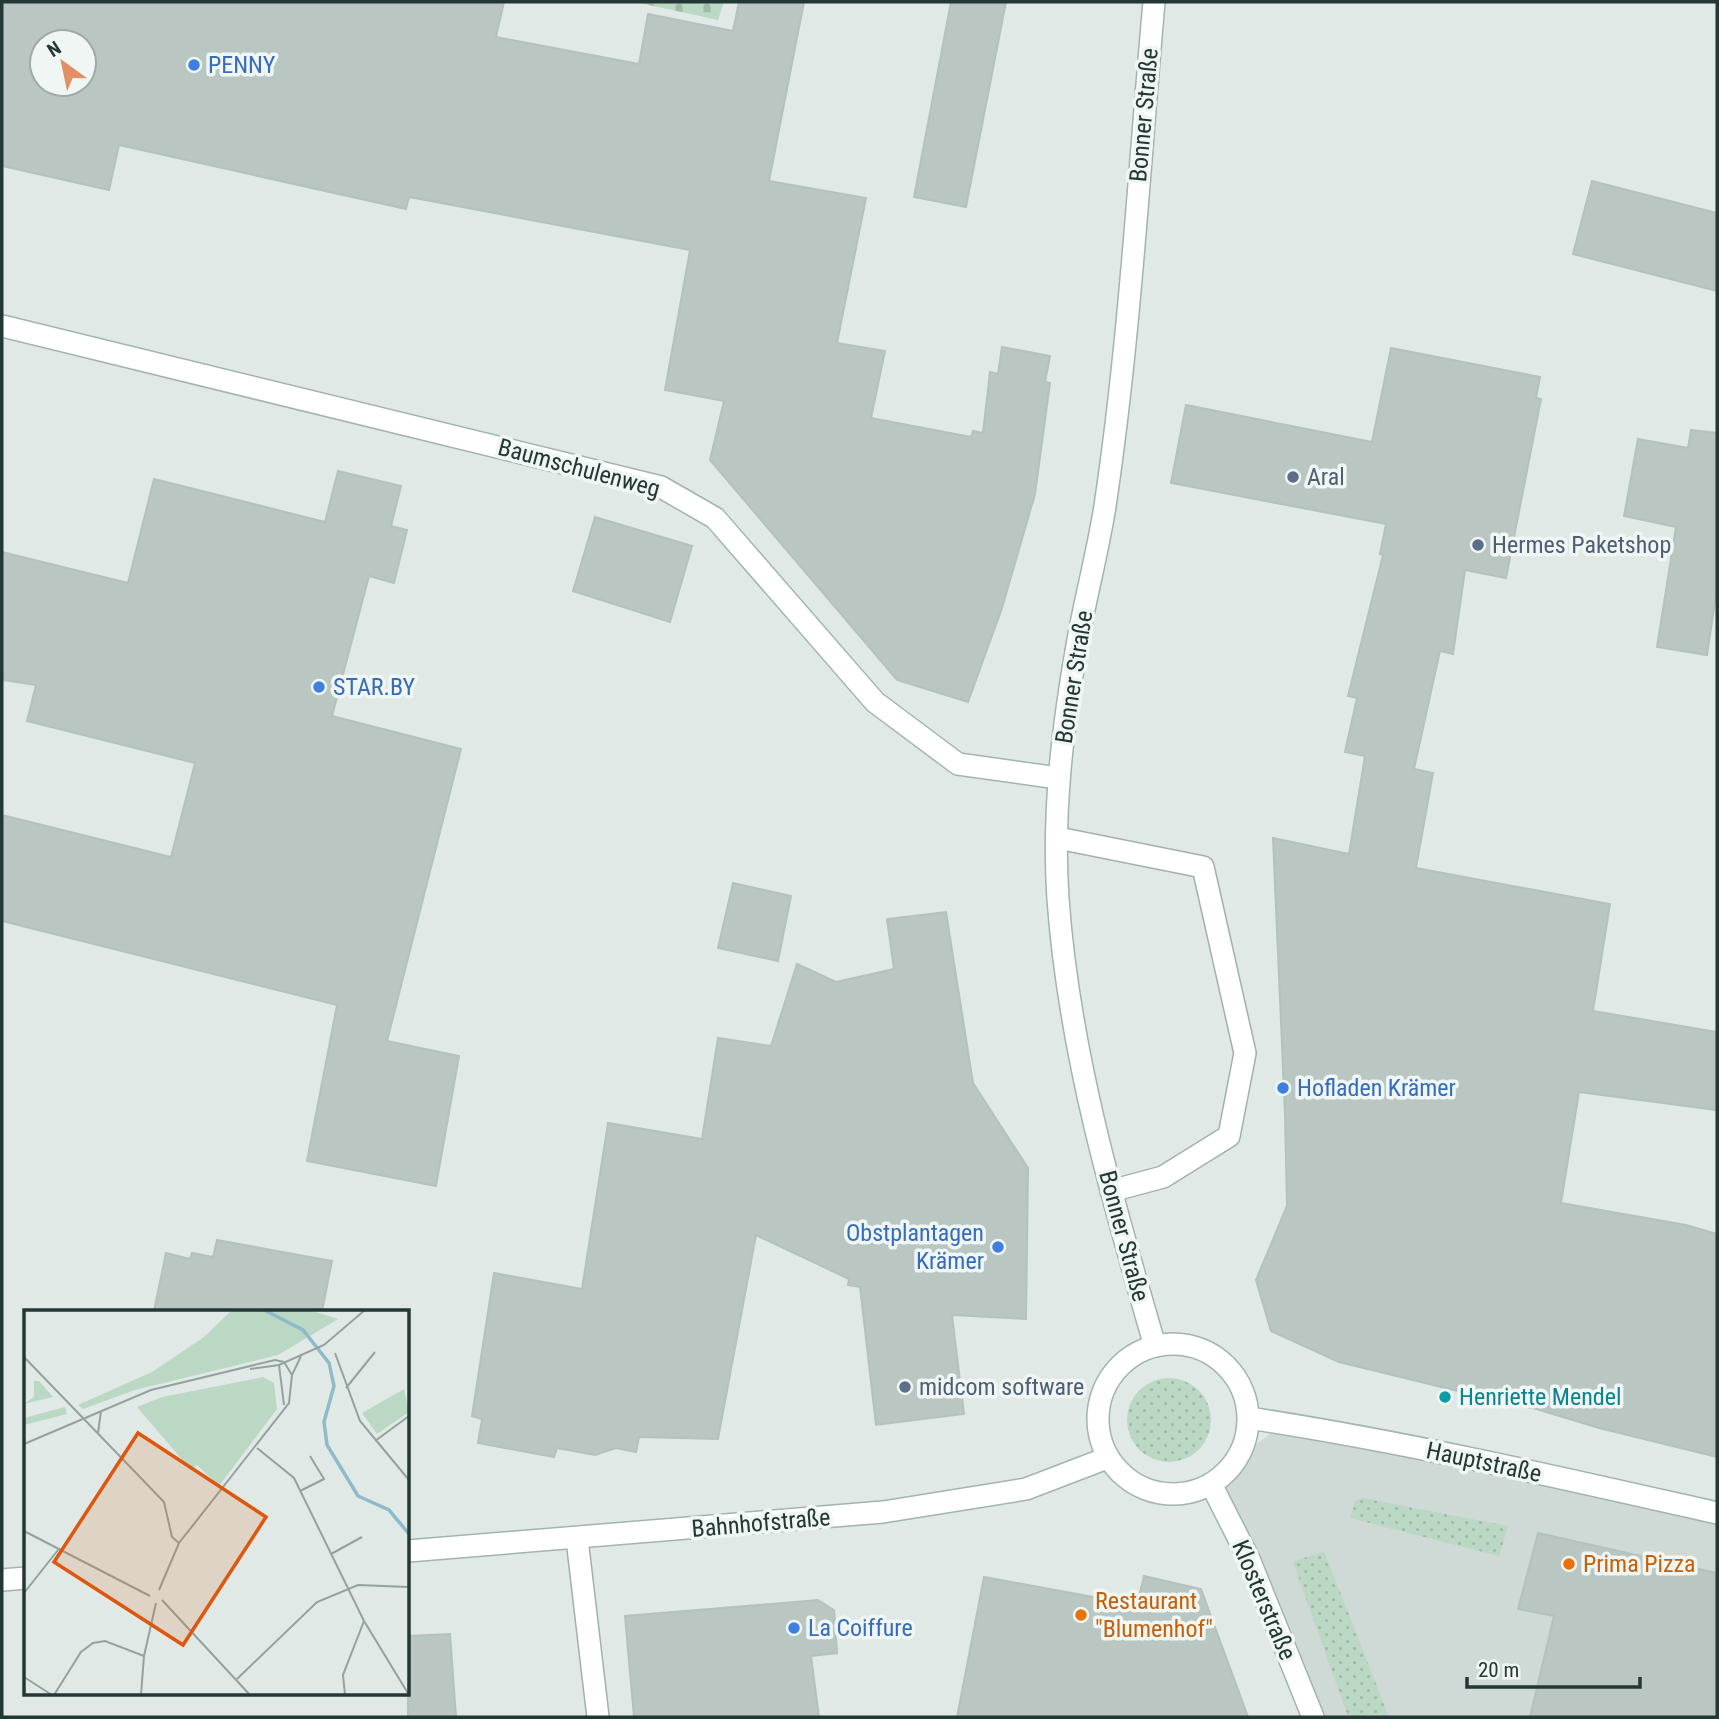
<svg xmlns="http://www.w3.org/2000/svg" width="1719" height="1719" viewBox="0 0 1719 1719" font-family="'Roboto Condensed',sans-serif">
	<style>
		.built { fill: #cfd9d5 }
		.grass { fill: url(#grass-dots) }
		.cemetery { fill: url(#cemetery-stones) }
		.building { fill: #b9c6c2; stroke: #b3c2bd; stroke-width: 2; fill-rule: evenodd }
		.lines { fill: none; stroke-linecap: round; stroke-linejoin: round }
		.lane-casing { stroke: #a4b0ad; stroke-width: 24 }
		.secondary-casing { stroke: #a1b4ae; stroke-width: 24 }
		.lane { stroke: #fff; stroke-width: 21 }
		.secondary { stroke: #fff; stroke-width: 21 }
		.shop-dot { fill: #3f7fe0; stroke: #f0f6f4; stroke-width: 2.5 }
		.service-dot { fill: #5c6f8a; stroke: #f0f6f4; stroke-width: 2.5 }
		.culture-dot { fill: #0f9aa8; stroke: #f0f6f4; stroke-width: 2.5 }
		.food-dot { fill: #e8710a; stroke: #f0f6f4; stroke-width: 2.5 }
		.labels { text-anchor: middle; stroke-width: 7; stroke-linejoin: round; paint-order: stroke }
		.shop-label { font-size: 24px; fill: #366cbe; stroke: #f0f6f4; text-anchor: start }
		.street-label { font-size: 24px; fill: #233734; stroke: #f0f6f4 }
		.service-label { font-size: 24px; fill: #4e5e75; stroke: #f0f6f4; text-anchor: start }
		.culture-label { font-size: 24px; fill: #0d838f; stroke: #f0f6f4; text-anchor: start }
		.food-label { font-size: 24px; fill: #c56008; stroke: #f0f6f4; text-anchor: start }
		.inset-river { fill: none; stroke: #8ebbc8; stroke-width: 3.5 }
		.inset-road { fill: none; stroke: #94a29f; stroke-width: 2 }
		.view { fill: #de570e; fill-opacity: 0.15; stroke: #de570e; stroke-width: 3.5 }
		.inset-edge { fill: none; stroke: #233734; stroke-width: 3.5 }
	</style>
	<defs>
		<pattern id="grass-dots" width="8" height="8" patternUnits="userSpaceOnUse" patternTransform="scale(1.75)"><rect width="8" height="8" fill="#bbd8c5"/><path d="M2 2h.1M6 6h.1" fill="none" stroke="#a0baaa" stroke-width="1.8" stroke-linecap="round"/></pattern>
		<pattern id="cemetery-stones" width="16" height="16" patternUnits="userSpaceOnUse" patternTransform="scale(1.75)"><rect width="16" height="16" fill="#bbd8c5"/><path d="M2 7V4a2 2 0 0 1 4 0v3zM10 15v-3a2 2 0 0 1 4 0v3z" fill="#a0baaa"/></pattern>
	</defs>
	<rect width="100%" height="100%" fill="#e0e9e6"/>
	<!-- built -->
	<path class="built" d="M1285,1423L1717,1516V1717H1308L1220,1502L1239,1457Z"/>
	<!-- grass -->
	<g class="grass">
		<circle cx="1169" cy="1420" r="42"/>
		<path d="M1362,1498L1508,1526L1499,1556L1350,1518L1355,1501Z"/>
		<path d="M1324,1551L1389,1717H1348L1293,1562Z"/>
	</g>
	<!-- cemetery -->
	<path class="cemetery" d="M635,2H724L718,20Z"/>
	<!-- building -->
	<g class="building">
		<path d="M2,2H504L496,37L639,64L648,14L733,31L739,2H804L769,181L866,198L837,343L885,351L871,418L971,437L973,431L983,433L990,372L998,374L1002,347L1050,356L1045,382L1050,383L1035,494L1002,608L968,702L897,680L710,460L724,401L665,390L690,250L409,197L406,209L119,145L109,190L2,166ZM42,42H84V84H42Z"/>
		<path d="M951,2H1006L966,207L914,197Z"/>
		<path d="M1592,181L1717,213V291L1573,254Z"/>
		<path d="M1391,348L1540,377L1536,398L1541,399L1506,578L1465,570L1453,654L1440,651L1414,769L1433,773L1416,868L1610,904L1593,1011L1717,1032V1110L1579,1092L1561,1203L1686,1225L1717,1234V1457L1599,1428L1533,1408L1515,1405L1339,1362L1271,1331L1256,1280L1287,1206L1285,1114L1273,838L1349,854L1365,756L1345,752L1357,698L1348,696L1383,555L1380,554L1386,524L1171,483L1186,405L1372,442Z"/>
		<path d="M1691,430L1717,433V588L1707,655L1657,647L1676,527L1624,516L1638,439L1688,448Z"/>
		<path d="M338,471L401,486L391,526L407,530L394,583L369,576L332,716L461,749L387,1041L459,1056L436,1186L307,1161L337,1005L2,921V815L171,857L195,763L27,721L36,685L2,680V552L128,583L154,479L325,522Z"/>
		<path d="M595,517L692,546L670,622L573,591Z"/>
		<path d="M733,883L791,896L778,961L718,948Z"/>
		<path d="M946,912L973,1083L1028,1168L1026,1319L952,1315L964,1414L876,1425L860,1287L848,1285L849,1279L756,1235L718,1439L639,1437L636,1452L616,1448L595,1455L557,1448L554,1457L478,1443L482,1419L472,1416L494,1273L582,1289L608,1123L702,1139L718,1038L771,1046L797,964L836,982L894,969L887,919Z"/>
		<path d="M217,1240L332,1261L322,1311H154L166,1253L190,1259L192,1253L213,1257Z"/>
		<path d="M1538,1533L1717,1573V1717H1530L1554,1616L1518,1609Z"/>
		<path d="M1144,1576L1201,1589L1248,1717H957L984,1577L1137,1605Z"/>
		<path d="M818,1600L834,1610L837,1653L811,1656L819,1717H634L625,1616Z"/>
		<path d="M450,1634L456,1717H408V1636Z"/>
	</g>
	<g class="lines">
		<!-- lane casing -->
		<g class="lane-casing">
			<g id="lane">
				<path d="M1058,838L1203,867L1245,1053L1229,1136L1163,1177L1111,1191"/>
				<path d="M577,1539L598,1717"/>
			</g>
		</g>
		<!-- secondary casing -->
		<g class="secondary-casing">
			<g id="secondary">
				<path d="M1154,2C1139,170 1130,339 1105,506C1098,551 1086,595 1078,640C1063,724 1052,812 1058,899C1069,1051 1112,1199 1155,1346"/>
				<path d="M2,326L661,487L715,518L875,702L958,764L1058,778"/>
				<circle cx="1173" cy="1419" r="75"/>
				<path d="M1249,1418C1407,1442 1562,1478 1717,1513"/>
				<path d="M1211,1484L1249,1559L1313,1717"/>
				<path d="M408,1551L883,1512L1026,1489L1107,1458"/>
				<path d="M2,1580L26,1578"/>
			</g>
		</g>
		<!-- lane -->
		<use href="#lane" class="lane"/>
		<!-- secondary -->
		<use href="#secondary" class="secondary"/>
	</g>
	<!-- markers -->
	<g class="shop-dot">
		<circle cx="194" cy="65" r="7"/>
		<circle cx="319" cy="687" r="7"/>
		<circle cx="1283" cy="1088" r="7"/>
		<circle cx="998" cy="1247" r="7"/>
		<circle cx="794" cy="1628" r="7"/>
	</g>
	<g class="service-dot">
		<circle cx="1293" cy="477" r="7"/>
		<circle cx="1478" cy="545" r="7"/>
		<circle cx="905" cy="1387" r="7"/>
	</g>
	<circle class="culture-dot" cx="1445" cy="1397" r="7"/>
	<g class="food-dot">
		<circle cx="1569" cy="1564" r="7"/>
		<circle cx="1081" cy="1615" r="7"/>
	</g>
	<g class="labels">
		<!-- shop labels -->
		<g class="shop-label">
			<text x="208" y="73">PENNY</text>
			<text x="333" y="695">STAR.BY</text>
			<text x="1297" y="1096">Hofladen Krämer</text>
			<text x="984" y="1241" text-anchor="end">Obstplantagen<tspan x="984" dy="28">Krämer</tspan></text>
			<text x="808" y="1636">La Coiffure</text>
		</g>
		<!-- street labels -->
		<g class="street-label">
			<text transform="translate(1144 115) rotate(-85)" y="8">Bonner Straße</text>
			<text transform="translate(579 468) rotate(15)" y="8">Baumschulenweg</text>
			<text transform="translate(1074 677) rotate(-81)" y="8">Bonner Straße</text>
			<text transform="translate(1124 1236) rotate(75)" y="8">Bonner Straße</text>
			<text transform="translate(1484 1462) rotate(12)" y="8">Hauptstraße</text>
			<text transform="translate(761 1523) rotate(-5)" y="8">Bahnhofstraße</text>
			<text transform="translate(1264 1600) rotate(67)" y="8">Klosterstraße</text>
		</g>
		<!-- service labels -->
		<g class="service-label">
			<text x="1307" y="485">Aral</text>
			<text x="1492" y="553">Hermes Paketshop</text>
			<text x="919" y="1395">midcom software</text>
		</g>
		<!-- culture labels -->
		<g class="culture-label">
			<text x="1459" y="1405">Henriette Mendel</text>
		</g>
		<!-- food labels -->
		<g class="food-label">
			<text x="1583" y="1572">Prima Pizza</text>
			<text x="1095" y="1609">Restaurant<tspan x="1095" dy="28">"Blumenhof"</tspan></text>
		</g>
	</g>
	<!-- overview -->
	<g transform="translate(24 1310)">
		<rect width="385" height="385" fill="#e0e9e6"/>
		<path d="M208,0H285L314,9L254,45L111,80L59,99L54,95L128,62L180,27ZM10,71H15L29,87L0,94L10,87ZM41,97L43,104L0,115V108Z" fill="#bbd8c5"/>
		<path d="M239,67L250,73L253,99L195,176L173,155L167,160L113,97L138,87ZM380,79L385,102L353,124L338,103Z" fill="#bbd8c5"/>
		<path class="inset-river" d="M240,0L279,20L305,53L310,76L300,112L303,135L334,186L365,200L385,224"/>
		<path class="inset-road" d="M311,43L336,111L385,170M0,47L59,108M255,55L260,95M226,59L255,55L300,35L341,0M268,65L277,46M322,78L351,42M59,108L140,192L148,227L155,233M74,123L77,101M351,131L385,106M0,134L127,80L251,50L260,52M233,138L270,168L340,311L385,385M276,181L300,169L286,146M0,221L126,286M307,244L338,227M135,280L155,233L265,93L268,65L260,52M0,283L34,240M138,290L226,385M0,367L28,385M213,369L293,292L334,275L385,277M30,385L57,342L69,333L81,331L120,346M117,385L120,346L132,293M321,385L319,365L340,311"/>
		<path class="view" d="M114,123L242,207L159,335L30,252Z"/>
		<rect width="385" height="385" class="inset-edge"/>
	</g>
	<!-- border -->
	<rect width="1719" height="1719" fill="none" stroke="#233734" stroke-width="7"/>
	<!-- north arrow -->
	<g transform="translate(63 63) rotate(327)"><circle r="33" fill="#f0f6f4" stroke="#9eaaa7" stroke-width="2"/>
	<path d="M0-5L12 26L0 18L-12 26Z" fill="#e28e66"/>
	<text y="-10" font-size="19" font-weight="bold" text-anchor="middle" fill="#233734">N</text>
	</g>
	<!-- scale -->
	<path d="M1467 1677v10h173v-10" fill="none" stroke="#233734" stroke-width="3.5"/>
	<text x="1478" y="1677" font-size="21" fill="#233734" stroke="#f0f6f4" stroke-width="5" paint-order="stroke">20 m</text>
</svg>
